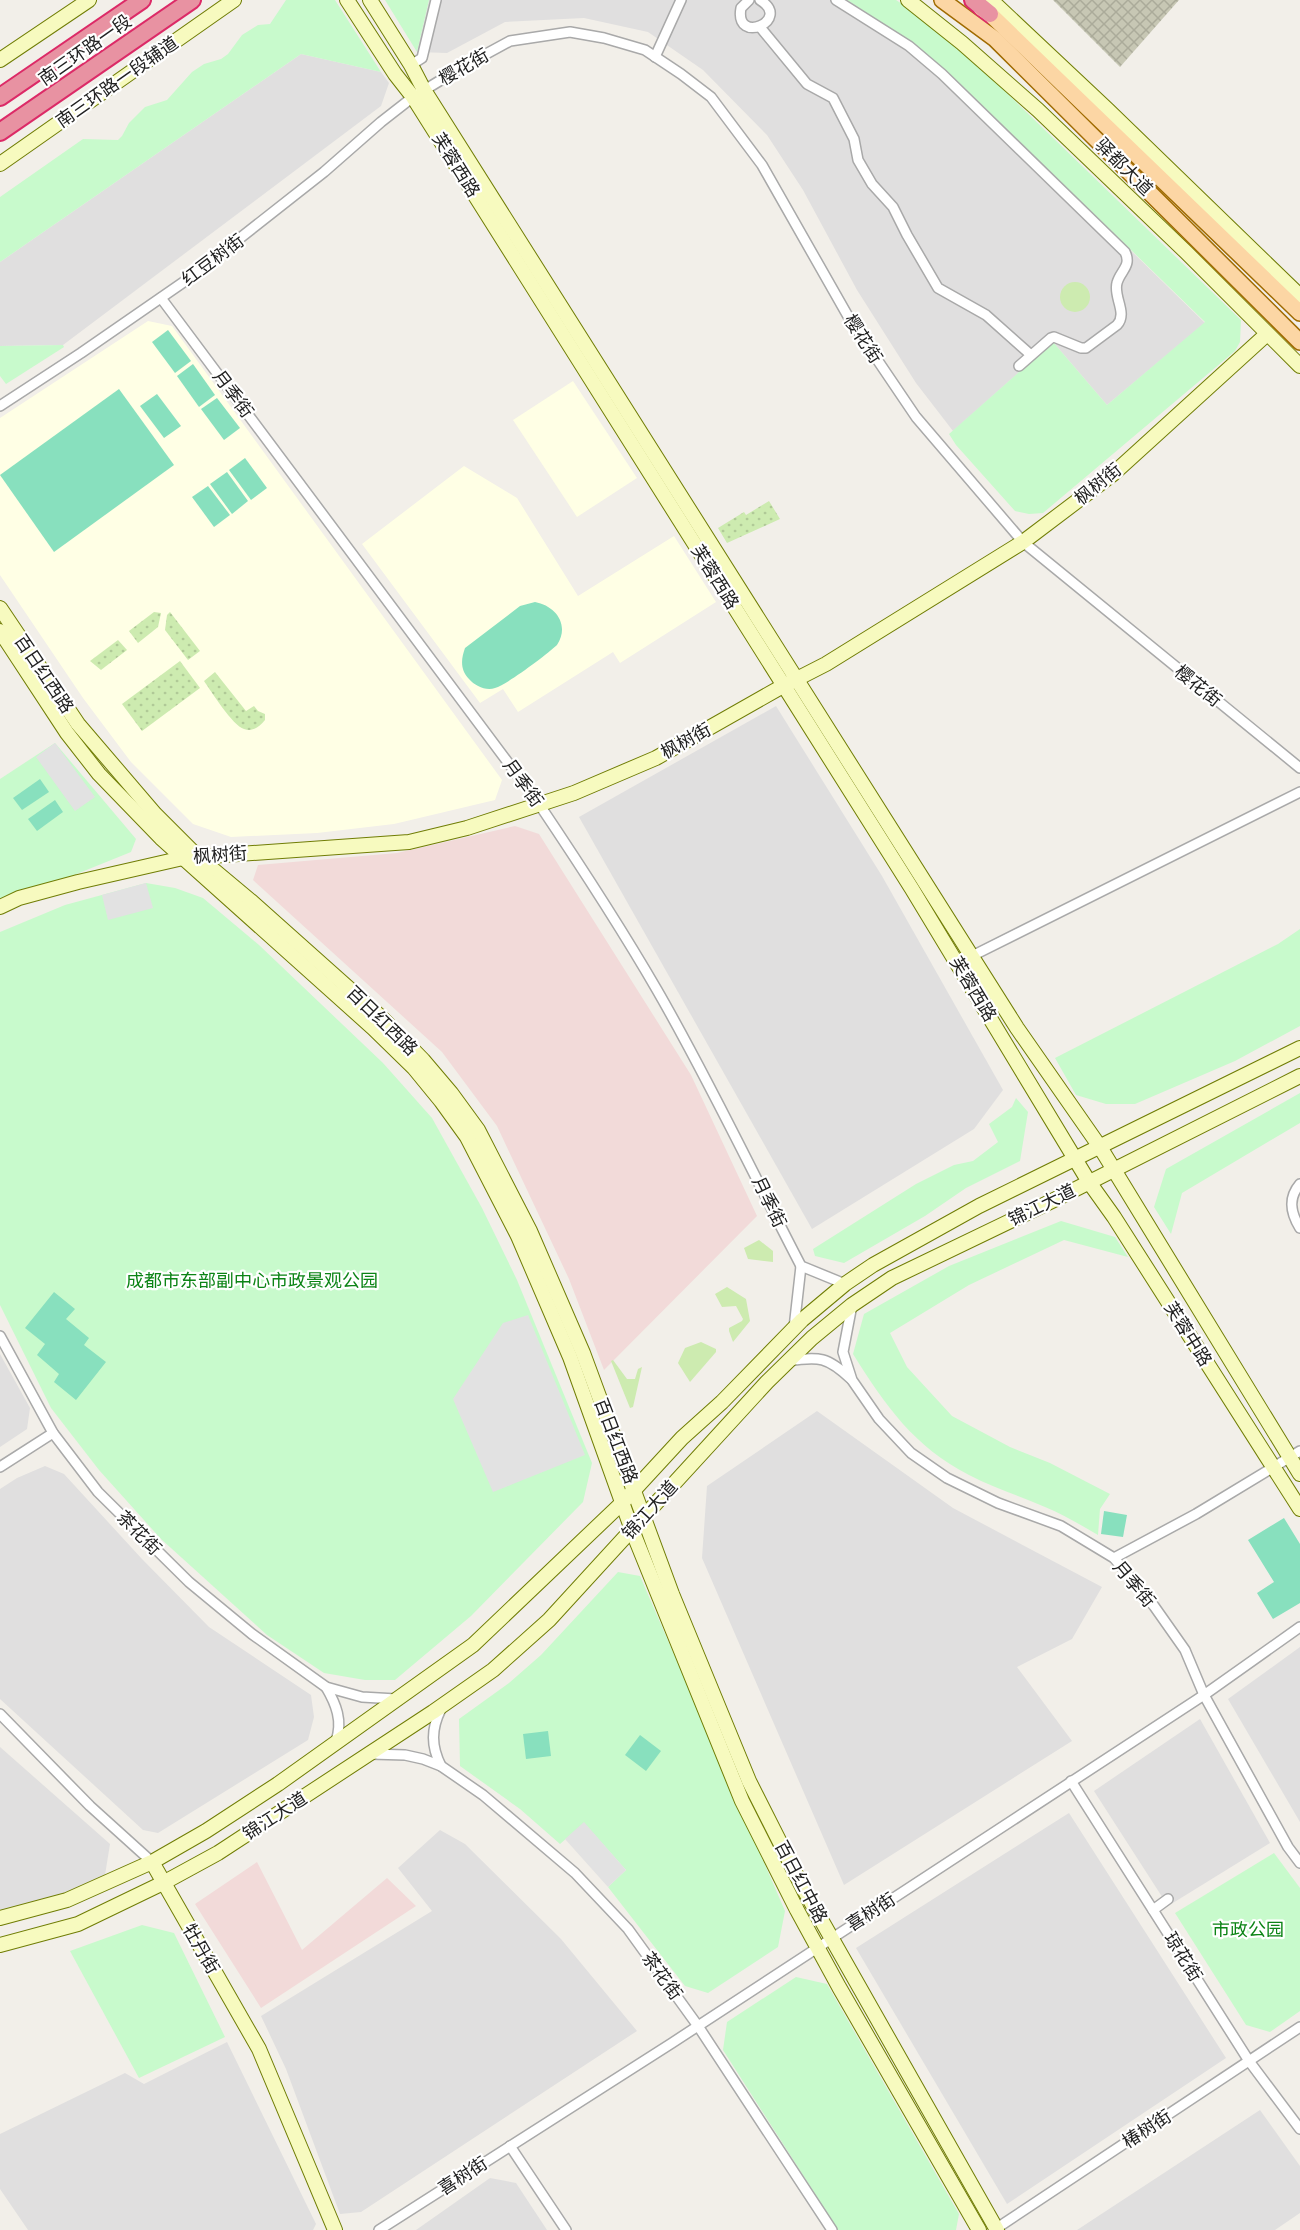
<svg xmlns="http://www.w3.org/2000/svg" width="1300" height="2230" viewBox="0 0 1300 2230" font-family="Figtree,'Noto Sans SC',sans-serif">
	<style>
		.residential { fill: #e0dfdf }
		.commercial { fill: #f2dad9 }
		.education { fill: #ffffe5 }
		.construction { fill: url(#construction-cross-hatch) }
		.grass { fill: url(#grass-dots) }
		.park { fill: #c8facc }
		.garden { fill: #cdebb0 }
		.pitch { fill: #88e0be }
		.parking { fill: #e2e2e2 }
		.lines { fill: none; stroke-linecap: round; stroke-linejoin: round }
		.street-casing { stroke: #a9a9a9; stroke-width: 12 }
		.secondary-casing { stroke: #707d05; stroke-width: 16 }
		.primary-casing { stroke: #a06b00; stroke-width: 18 }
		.highway-casing { stroke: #dc2a67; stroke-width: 20 }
		.street { stroke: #fff; stroke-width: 9 }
		.secondary { stroke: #f7fabf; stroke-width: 14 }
		.primary { stroke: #fcd6a4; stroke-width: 15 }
		.highway { stroke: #e892a2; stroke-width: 16 }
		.labels { text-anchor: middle; stroke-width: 4.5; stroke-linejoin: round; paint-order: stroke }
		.street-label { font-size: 18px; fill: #222; stroke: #fff }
		.park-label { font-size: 18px; fill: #0c8416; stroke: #fff }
	</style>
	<defs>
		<pattern id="construction-cross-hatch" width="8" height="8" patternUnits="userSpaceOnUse" patternTransform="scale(1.5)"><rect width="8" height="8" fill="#c7c7b4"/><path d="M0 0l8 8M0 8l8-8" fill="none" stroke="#abab9a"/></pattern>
		<pattern id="grass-dots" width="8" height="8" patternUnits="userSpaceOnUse" patternTransform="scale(1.5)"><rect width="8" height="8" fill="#cdebb0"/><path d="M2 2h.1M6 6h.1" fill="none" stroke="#b0c997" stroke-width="1.8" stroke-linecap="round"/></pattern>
	</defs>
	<rect width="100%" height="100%" fill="#f2efe9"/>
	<!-- residential -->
	<g class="residential">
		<path d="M429,0H847L913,43L948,72L1205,323L1107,405L1053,342L953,431L916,383L857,290L803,190L767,135L703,70L648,32L584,18L505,22L447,53L417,52Z"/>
		<path d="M301,54L381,72L389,83L381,106L63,345L0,346V262Z"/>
		<path d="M776,706L882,876L1003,1090L974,1129L812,1229L579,817Z"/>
		<path d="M0,1354L30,1408L27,1429L0,1447Z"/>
		<path d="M817,1411L953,1508L1102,1587L1072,1639L1017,1667L1072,1741L844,1885L702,1558L707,1486Z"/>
		<path d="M45,1466L64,1474L142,1559L209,1627L311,1695L314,1717L308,1740L158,1833L143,1830L0,1699V1489L17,1478Z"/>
		<path d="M1300,1647V1822L1228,1699Z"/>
		<path d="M1200,1719L1270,1843L1168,1906L1094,1791Z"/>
		<path d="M0,1747L110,1844L105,1875L39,1907L0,1915Z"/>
		<path d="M1069,1813L1226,2058L1007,2204L856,1948Z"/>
		<path d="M440,1830L465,1844L561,1939L637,2031L361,2212L340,2214L286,2069L261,2016L432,1911L398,1868Z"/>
		<path d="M227,2042L316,2224L313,2230H28L0,2189V2134L125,2073L144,2084Z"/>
		<path d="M1260,2110L1300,2166V2213L1275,2230H1077Z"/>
		<path d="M490,2178L516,2183L547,2230H416Z"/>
	</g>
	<!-- commercial -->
	<g class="commercial">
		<path d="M515,826L539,834L691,1075L757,1216L604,1370L569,1279L497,1126L442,1052L253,880L258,865L397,853Z"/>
		<path d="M257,1862L302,1950L387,1878L416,1906L261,2008L195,1904Z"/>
	</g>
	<!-- education -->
	<g class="education">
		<path d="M148,321L172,326L502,780L495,800L394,824L317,833L231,837L193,824L131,762L83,698L0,575V418Z"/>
		<path d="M573,381L637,478L577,517L513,420Z"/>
		<path d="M464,466L517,498L578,596L674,536L716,602L620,663L613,652L518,712L503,689L480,703L362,544Z"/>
	</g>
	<!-- construction -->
	<path class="construction" d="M1053,0H1179L1120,67Z"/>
	<!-- grass -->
	<g class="grass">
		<path d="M769,501L780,519L727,543L718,528L744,512L746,515Z"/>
		<path d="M154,612L161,613L158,627L138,643L129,631Z"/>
		<path d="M170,612L200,651L188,660L165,630L167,615Z"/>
		<path d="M118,640L127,650L101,670L90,661Z"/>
		<path d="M180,661L200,688L142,731L122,704Z"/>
		<path d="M215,672L246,711L254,706L258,711L265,714V720C259,727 253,732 244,729C233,726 211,691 204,681Z"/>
	</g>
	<!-- park -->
	<g class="park">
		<path d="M286,0H335L381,72L301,54L0,262V197L83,139L118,140L122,136L129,123L145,107L167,100L192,72L204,64L221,59L228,54L242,35L258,25L270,24Z"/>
		<path d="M385,0H429L417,52Z"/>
		<path d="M847,0H896L922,17L981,68L1241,320L1240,342L1235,351L1043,513L1029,514L1015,511L956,445L949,434L1053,342L1107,405L1205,322L948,72L913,43Z"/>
		<path d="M63,345L64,347L6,384L0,376V346Z"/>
		<path d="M55,743L136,839L131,852L0,905V779Z"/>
		<path d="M146,883L175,888L203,898L259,945L383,1063L432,1118L482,1208L517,1280L592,1463L583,1502L471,1616L395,1680H365L324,1673L267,1635L161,1539L99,1470L51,1408L0,1305V932L65,905Z"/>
		<path d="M1300,929V1026L1235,1061L1135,1104H1106L1076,1095L1055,1058L1278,944Z"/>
		<path d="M1300,1093V1123L1182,1193L1171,1234L1154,1207L1166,1169Z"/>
		<path d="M1016,1098L1028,1112L1020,1161L966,1188L925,1216L844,1263L815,1256L813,1249L916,1184L954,1165L973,1161L998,1142L989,1124L1012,1107Z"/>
		<path d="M1061,1221L1115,1237L1128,1257L1064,1240L969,1285L890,1333L907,1367L952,1416L1010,1447L1050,1463L1110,1494L1100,1509L1098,1535C1081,1525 1064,1515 1045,1507C1020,1496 994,1488 969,1475C914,1447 885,1405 853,1354L864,1314L949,1266Z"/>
		<path d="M618,1572L640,1576L785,1911L778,1947L708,1993L685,1986L608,1887L626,1870L584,1823L560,1844L520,1809L460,1766L459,1719L509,1683L541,1655Z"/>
		<path d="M1274,1853L1300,1888V2011L1270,2032L1246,2025L1175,1913Z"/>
		<path d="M142,1925L174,1933L225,2037L139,2078L70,1951Z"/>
		<path d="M796,1977L827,1984L959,2214L956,2230H838L723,2050L727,2022Z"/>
	</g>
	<!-- garden -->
	<g class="garden">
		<circle cx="1075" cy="297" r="15"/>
		<path d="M759,1240L773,1251V1262L748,1259L744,1248Z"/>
		<path d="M727,1287L746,1299L750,1321L733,1342L729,1331V1328L742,1321L743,1319L736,1306L722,1307L715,1294Z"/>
		<path d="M701,1342L716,1349V1352L690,1382L678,1363L685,1348Z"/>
		<path d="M613,1360L627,1379H635L638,1369L642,1367L633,1407L630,1408L611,1361Z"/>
	</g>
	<!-- pitch -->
	<g class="pitch">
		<path d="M168,330L191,361L175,373L152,342Z"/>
		<path d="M193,364L215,395L199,407L177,376Z"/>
		<path d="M119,389L174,465L54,552L0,475Z"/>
		<path d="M157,394L181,426L164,438L140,406Z"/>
		<path d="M217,398L240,428L224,440L201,409Z"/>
		<path d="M245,458L267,488L251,500L229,470Z"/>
		<path d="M227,472L248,501L232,514L210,484Z"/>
		<path d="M208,486L230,515L214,527L192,497Z"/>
		<path d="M535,602C556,606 570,625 557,645C546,655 508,684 495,688C486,691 475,686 469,679C460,670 461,659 465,648L520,606Z"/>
		<path d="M40,779L49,792L22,810L13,798Z"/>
		<path d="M55,800L63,812L37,831L28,819Z"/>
		<path d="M54,1292L75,1309L66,1319L89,1338L84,1345L106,1362L76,1400L54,1382L59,1374L37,1355L45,1344L25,1328Z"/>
		<path d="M1104,1511L1127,1515L1123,1537L1101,1534Z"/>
		<path d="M1284,1518L1300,1544V1603L1273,1619L1257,1593L1274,1582L1248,1540Z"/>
		<path d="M548,1731L551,1756L526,1759L523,1734Z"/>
		<path d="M640,1735L661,1751L646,1771L625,1755Z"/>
	</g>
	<!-- parking -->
	<g class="parking">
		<path d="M55,743L95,797L75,811L36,757Z"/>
		<path d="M146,883L153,908L108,920L102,895Z"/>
		<path d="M528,1315L585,1455L493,1492L453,1399L503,1323Z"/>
		<path d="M584,1822L626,1870L608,1887L565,1839Z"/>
	</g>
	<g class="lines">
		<!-- street casing -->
		<g class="street-casing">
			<g id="street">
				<path d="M749,0L741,8C734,46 793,20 760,0"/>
				<path d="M836,0L909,46L942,74L1125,252C1132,266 1120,271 1117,283C1113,297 1128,313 1117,325L1086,348H1081L1054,337L1051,338L1019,366"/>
				<path d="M760,27L807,84L833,98L854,139L858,160L872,184L893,207L907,235L938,288L986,315L1031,355"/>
				<path d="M655,57L681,0"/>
				<path d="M411,65L422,58L436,0"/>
				<path d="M161,298L539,804C580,865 620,926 657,990C709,1080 753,1174 801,1266L845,1284"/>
				<path d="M0,406L81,353L188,279L324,172L381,122L413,97L464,66L510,41L570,32L604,38L645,50L681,74L711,97L762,165L849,318L916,417L1023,542L1300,768"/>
				<path d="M972,956L1300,792"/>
				<path d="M1300,1184C1288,1198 1290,1212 1300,1228"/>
				<path d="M852,1305L843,1352L852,1380L879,1419L911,1453L947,1478L998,1503L1061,1526L1114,1558L1154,1606L1185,1650L1204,1695L1288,1847L1300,1863"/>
				<path d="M794,1328L801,1266"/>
				<path d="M0,1336L53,1433L98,1492L189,1582L252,1634L326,1687L362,1697L396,1699"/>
				<path d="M788,1361C819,1356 828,1357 851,1379"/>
				<path d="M0,1467L53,1433"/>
				<path d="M1114,1558L1196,1514L1300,1451"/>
				<path d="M326,1687C336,1704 343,1721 336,1741"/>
				<path d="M0,1714L90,1806L152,1862"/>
				<path d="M371,1754L405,1755L423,1759L441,1766L483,1795L575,1873L628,1929L698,2026L832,2230"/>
				<path d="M441,1766C431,1746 431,1729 441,1709"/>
				<path d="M1071,1781L1249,2061L1300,2129"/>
				<path d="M1153,1910L1168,1899"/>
				<path d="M510,2146L566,2230"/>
				<path d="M379,2230L672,2043L1204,1695L1300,1627"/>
				<path d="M994,2230L1300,2027"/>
			</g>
		</g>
		<!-- secondary casing -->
		<g class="secondary-casing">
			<g id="secondary">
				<path d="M347,0L395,74L413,97L912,889L1089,1182L1114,1217L1300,1509"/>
				<path d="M370,0L411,65L424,90L1017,1028L1100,1147L1300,1474"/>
				<path d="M908,0L962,43L1038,110L1186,252L1300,366"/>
				<path d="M991,0L1107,109L1300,296"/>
				<path d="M0,60L89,0"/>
				<path d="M0,164L234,0"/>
				<path d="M0,608L78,724L155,814L198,857L252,902L382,1018L423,1060L451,1093L478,1130L530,1231L583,1353L672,1594L749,1781L802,1886L997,2230"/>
				<path d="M0,631L67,733L99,774L161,838L373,1028L414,1068L441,1101L467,1137L518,1236L570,1357L632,1530L742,1801L797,1910L839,1987L979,2230"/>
				<path d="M0,907L19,898L78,882L183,858L409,842L467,828L574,793L656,758L783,686L826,664L1023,542L1113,474L1267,334"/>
				<path d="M152,1862L259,2049L335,2230"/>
				<path d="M0,1918L67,1900L152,1862L206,1831L278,1784L473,1645L623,1502L682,1438L722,1402L802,1320L845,1284L873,1265L979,1206L1300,1048"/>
				<path d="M0,1945L78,1924L163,1883L218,1853L433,1712L493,1670L549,1620L767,1382L812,1338L852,1305L892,1278L1054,1200L1300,1076"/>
			</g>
		</g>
		<!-- primary casing -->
		<g class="primary-casing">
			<g id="primary">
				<path d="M942,0L995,39L1300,342"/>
				<path d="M981,8L990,14L1300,313"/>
			</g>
		</g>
		<!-- highway casing -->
		<g class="highway-casing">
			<g id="highway">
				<path d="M973,0L990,14"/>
				<path d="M0,97L142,0"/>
				<path d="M0,132L192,0"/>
			</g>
		</g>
		<!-- street -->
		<use href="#street" class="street"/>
		<!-- secondary -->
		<use href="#secondary" class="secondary"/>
		<!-- primary -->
		<use href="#primary" class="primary"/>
		<!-- highway -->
		<use href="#highway" class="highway"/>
	</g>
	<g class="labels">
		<!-- street labels -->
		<g class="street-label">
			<text transform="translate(85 50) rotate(-35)" y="6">南三环路一段</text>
			<text transform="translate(464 67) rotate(-30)" y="6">樱花街</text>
			<text transform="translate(117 82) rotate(-35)" y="6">南三环路一段辅道</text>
			<text transform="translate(456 165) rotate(58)" y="6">芙蓉西路</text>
			<text transform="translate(1124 167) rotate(45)" y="6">驿都大道</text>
			<text transform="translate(213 260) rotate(-37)" y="6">红豆树街</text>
			<text transform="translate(863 339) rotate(57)" y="6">樱花街</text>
			<text transform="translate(233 394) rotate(53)" y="6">月季街</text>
			<text transform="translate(1098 484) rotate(-39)" y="6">枫树街</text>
			<text transform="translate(715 577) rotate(58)" y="6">芙蓉西路</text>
			<text transform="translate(44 674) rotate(56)" y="6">百日红西路</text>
			<text transform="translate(1198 686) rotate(39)" y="6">樱花街</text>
			<text transform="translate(686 741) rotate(-29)" y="6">枫树街</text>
			<text transform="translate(523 783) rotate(54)" y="6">月季街</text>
			<text transform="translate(220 855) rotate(-4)" y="6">枫树街</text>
			<text transform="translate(973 989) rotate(59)" y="6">芙蓉西路</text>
			<text transform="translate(382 1021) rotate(44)" y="6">百日红西路</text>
			<text transform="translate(769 1202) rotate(64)" y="6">月季街</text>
			<text transform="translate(1042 1205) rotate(-26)" y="6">锦江大道</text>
			<text transform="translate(1188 1334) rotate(58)" y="6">芙蓉中路</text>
			<text transform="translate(616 1441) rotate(69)" y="6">百日红西路</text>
			<text transform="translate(650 1510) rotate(-48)" y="6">锦江大道</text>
			<text transform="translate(139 1533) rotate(45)" y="6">茶花街</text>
			<text transform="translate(1134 1584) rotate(50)" y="6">月季街</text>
			<text transform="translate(275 1816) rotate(-33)" y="6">锦江大道</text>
			<text transform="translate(801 1882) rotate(62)" y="6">百日红中路</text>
			<text transform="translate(871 1912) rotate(-33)" y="6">喜树街</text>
			<text transform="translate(201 1949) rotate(60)" y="6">牡丹街</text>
			<text transform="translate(1183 1957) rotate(58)" y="6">琼花街</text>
			<text transform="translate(662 1976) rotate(54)" y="6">茶花街</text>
			<text transform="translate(1147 2129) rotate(-33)" y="6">椿树街</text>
			<text transform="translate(463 2176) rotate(-33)" y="6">喜树街</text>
		</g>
		<!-- park labels -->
		<g class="park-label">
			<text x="252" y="1287">成都市东部副中心市政景观公园</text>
			<text x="1248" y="1936">市政公园</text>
		</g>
	</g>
</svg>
